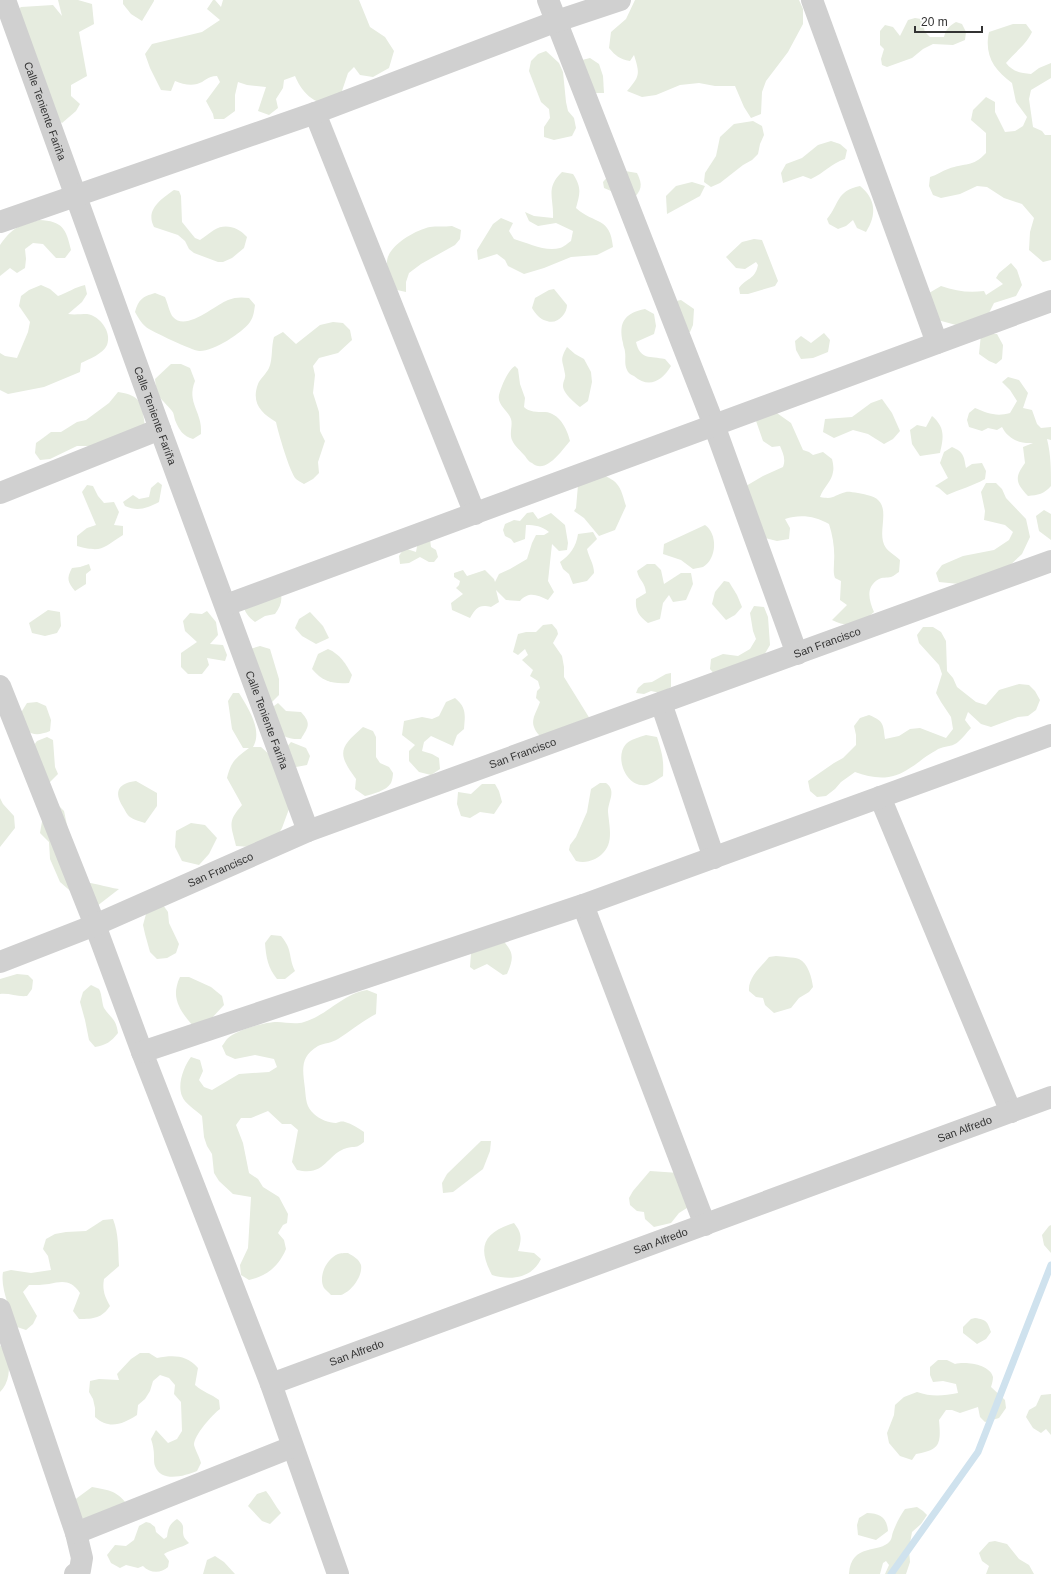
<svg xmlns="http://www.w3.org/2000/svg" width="1051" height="1574" viewBox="0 0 1051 1574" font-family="Arial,sans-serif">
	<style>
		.green { fill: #e6ecdf }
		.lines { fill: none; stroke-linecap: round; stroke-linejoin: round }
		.stream { stroke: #cfe2ee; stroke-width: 7 }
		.minor { stroke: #d0d0d0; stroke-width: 22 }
		.labels { text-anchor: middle; stroke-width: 4; stroke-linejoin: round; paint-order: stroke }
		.street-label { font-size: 11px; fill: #333; stroke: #fff }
	</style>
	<rect width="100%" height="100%" fill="#fff"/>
	<!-- green -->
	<g class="green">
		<path d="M58,0H78L92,4L94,24L79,32L87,76L71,85V96L80,104L76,111L62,123L46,110L7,20L21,7L53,5L62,16Z"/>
		<path d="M123,0H154V1L142,21L131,14L123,4Z"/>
		<path d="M213,0H215L221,7L223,0H359L370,27L385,37L394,51L389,68L373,77L360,75L354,67L348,73L336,109C315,102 304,97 295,76L284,80L283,88L276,99L278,108L269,115L258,111L266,87L247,85L238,82L235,95V111L224,119H214L213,114L206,101L220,82L217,76C207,76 205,82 197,84C190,86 182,84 175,81L171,91L161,90L150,68L145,54L152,44L202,32L220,20L207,9Z"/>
		<path d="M635,0H799L803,9V24L788,52L766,81L762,92L761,114L751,118L744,107L735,86H715L699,83L680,85L656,95L642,97L627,91C640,76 640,74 634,55L630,61C619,59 616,56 609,48L611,32L626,19Z"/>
		<path d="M915,18L921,19L925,32L930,37H944C946,29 949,26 956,22L962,24L966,32L965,40L953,45L933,44L923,49L912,58L887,67L882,65L881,59L884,49L880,45V31L885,25L893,27L900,36L908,20Z"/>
		<path d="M1013,24H1026L1032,32C1026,45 1015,52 1006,63C1013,72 1021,73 1031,74L1039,68L1051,63V78L1031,90L1029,99L1033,127L1042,131L1045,135H1051V260L1043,262L1029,250L1030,232L1034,218L1022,204L1004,198L987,187L977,186L960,194L941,198L933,195L929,186L930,177C937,175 942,171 948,169C966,162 972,168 986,153V133L971,120L973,110L986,97L995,102V112L1005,132L1015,131L1023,126L1027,117L1016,102L1012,83C994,70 984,55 989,32Z"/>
		<path d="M546,51L559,63L563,72L566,102L568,111L574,118L576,128L572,136L554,140L544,137V127L550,118L549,109L541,102L529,71L531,61L538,54Z"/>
		<path d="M590,58L599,64L603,76L604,93H596L578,61Z"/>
		<path d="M753,121L762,126L764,135L760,144L758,154L752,160L743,165L720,183L711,187L704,182L705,173L716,156L720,137L734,124Z"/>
		<path d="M831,141L840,144L847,150L845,159C832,163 824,173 811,179L803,176L783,183L781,173L786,164L802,158L818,145Z"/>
		<path d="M619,170L637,173C643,185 642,190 632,200L604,188L603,182L610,174Z"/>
		<path d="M562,172L573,174C582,188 580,193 576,208C595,225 610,216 613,247L597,255L571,257L544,268L524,274L508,266L505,260L497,254L478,260L477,250L493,224L501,218L513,223L509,231L514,239C528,243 545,252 560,248C564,247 568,243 571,241L573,231L556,223L538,226L529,221L525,212L534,216L553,218C554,198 545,188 562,172Z"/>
		<path d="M692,182L705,186L700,196L667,214L666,196L676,186Z"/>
		<path d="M860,186C876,199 877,215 866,232L857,228L853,220L846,226L838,229L829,224L827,219C840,203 836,191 860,186Z"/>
		<path d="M174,190L179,191L181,196L182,222L195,238L200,240C205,237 209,233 214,230C225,223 238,227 247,237L244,248L232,258L223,262H218L194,253L189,249L185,241L178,235L154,227C145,210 161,199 174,190Z"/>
		<path d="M39,220C63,221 66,229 71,250L65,258H56L43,244L33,243L25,249L26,259L25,268L17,273L10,268L0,276V245C13,227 18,226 39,220Z"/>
		<path d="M452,226L461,230L460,239L455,245L421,264L409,273L406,282V292L397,290C394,282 387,271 387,263C386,247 415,230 430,227C436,226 444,227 452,226Z"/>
		<path d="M754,239L762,240L778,281L775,286L748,294H740L739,288C746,278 755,280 758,265L756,262L745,269L736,268L726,257L742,242Z"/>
		<path d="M1011,263L1017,270L1022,285L1016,296L994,303L986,319L967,328L934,319L929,293L941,286C956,291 968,293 984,291L986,295L1003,284L996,278L999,273Z"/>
		<path d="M41,285L50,289L58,296C67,293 75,287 85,285L87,294L82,302L68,314C74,315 81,314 87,314C100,316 112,332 107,345C103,354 89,359 81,363L80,372L44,387L8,394L0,390V353L5,356L17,358L28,332L30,322L19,306L21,296L29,290Z"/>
		<path d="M554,289L567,305C567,314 557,325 547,321C540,320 535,313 532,308L535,298L549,290Z"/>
		<path d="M155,293L165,297C167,301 170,314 173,317C186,332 215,305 228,300C235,297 242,297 249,298L255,305C254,311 254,316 250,322C242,333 214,351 200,351C195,352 151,331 146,327C141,323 138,317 135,312C139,299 142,297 155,293Z"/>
		<path d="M681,300L694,309L693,325L690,332L681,333L671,302Z"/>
		<path d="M645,309L654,314L656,326L654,334L636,342C640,360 650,356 665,359L671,366C662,381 649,389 634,376C631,375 628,373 627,370C624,364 626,358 625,352C625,349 623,346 623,343C618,322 625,313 645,309Z"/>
		<path d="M333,322L343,323L350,330L352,340L338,353L319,358L313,366L315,375L313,393L319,412L320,431L325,441L318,462L319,473L313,479L304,484C301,482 298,481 296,479C290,473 278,432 276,422C261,413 251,403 258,384C260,379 266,374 269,368C273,359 271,347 274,337L283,332L296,344L320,325Z"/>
		<path d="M824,333L830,340L828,352L813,358L801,359L796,350L795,341L801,336L811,343Z"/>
		<path d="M981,334H997L1003,345L1002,359L996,364L989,361L979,354Z"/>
		<path d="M567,347L575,354L584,359L591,372L592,382L588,401L580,407C575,403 563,393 563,386C563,381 566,378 565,374C563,360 559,361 567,347Z"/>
		<path d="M171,364H181L190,368L195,381C186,403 203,412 201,434L193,439C183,436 179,430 175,420C174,417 174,413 172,411C161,397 157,400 155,379Z"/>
		<path d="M515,366L518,369L520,384L525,398L524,407C529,412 537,412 545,412C559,413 567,428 570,441C562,450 546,475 532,463C529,462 527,459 525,456C521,451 515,447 512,440C509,433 513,426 511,419C508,410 497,405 499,395C501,387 508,370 515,366Z"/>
		<path d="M1008,377L1019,380L1028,393L1023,408L1032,410L1037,424L1041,428L1051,427V440L1047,439C1051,455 1051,470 1051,486C1044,494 1038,495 1028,496C1016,483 1014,478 1025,463L1023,447L1033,443C1020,444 1008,439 1002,427L997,430L988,428L982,431L969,427L967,420L969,413L975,408C987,413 996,417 1010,413L1017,401L1010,390L1002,382Z"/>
		<path d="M118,392C142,395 142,405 145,426L98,448L87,446H77L50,459L40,460L35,453L36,443L43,438L51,432H61L77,422L86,420L109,403Z"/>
		<path d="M882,399L892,413L900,431L893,439L884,444L868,434L853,430L834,438L823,432L825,419L852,417L871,403Z"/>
		<path d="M774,411L791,423L803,450L809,452L813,455L823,452L832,459C833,463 834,468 833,472C832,481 823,488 820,497C835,500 833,495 846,492C849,491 863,494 867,495C897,501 874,532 886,548C889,552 896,556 900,560L899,572C897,573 894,576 891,577C887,578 882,577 879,579C865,587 869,600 874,612C861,624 849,629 832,620L847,605L840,600L841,581L835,578C833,572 834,569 834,562C835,550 833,536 829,524C815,516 800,514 785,519L790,528L789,539L777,541L765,538L746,486L763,476L783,467C786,459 783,453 780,446L772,447L763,441L755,418Z"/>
		<path d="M932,416C945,427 944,437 940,453L920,456L912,444L910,430L917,425L926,427Z"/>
		<path d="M952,447C964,452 964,457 966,468L972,464L982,463L986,471L985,479C973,486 960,489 947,495L939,488L935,486L948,478L940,463L944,452Z"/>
		<path d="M599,473C620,482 620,486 626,506L615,530L599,536L584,518L574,511L576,508L578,485Z"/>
		<path d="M158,482L162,485L159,502C147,508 138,512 125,506L123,502L133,495L139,499L149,497L151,488Z"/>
		<path d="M986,483H996L1002,489L1006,498L1026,519L1030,537L1022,554L1007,568L959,584L939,582L936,573L942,565L963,556L994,550L1009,540L1013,532L1005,525L984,520L985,511L981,492Z"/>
		<path d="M87,485L93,486L98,496L104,503L114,502L119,512L114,525L123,526V535C102,548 103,553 77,546V536L87,528L96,525L82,492Z"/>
		<path d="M1044,510L1051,514V540L1039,531L1036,516Z"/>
		<path d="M533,512L538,519L551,513L565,525L568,543L567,550L559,551L552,544L548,581L554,592L548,600C537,595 529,591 520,601L506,600L496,590L499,602L491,607C479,604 476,608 470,618L452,610L451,603L463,594L456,588L459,585L460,581L454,577V573L463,570L467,576L485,570L494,579L495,582L499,574L510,569L527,559L532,543L536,535H544L549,532C542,526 535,525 526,525L525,539L514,543L511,539L505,536L503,530L505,524L514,520L520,521L527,513Z"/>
		<path d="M705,525C718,534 717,559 703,567C700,568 696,568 693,569L681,560L663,554L664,544Z"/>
		<path d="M593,532L597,539L587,549C589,558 594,564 594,573L587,581L573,584L569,574L563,569L560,562C570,555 576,547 578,534Z"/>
		<path d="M430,539L431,547L436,550L438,557L434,562H429L420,557L409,563L400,564L399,556L404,548L416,552L418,541Z"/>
		<path d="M89,564L91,570L86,574V584L75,591C68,582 66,579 72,568L80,567Z"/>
		<path d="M647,564H655L661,570L664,584L681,573H691L693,584L686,600L673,602L669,595L663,603L660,619L648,623C639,616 635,611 636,599L646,593C645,581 639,581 637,571Z"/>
		<path d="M724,581L729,582L737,595L742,607L735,615L726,620L712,604L715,592Z"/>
		<path d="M280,590C283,600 281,606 275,614L265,616L255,622C248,617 245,612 243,605Z"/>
		<path d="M754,606L764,607L768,617L770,645L760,662L716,676L710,669L711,659L723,654L738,656L750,649L756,639L753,631L750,613Z"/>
		<path d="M48,610L60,612L61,626L57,633L45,636L32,633L29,623Z"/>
		<path d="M207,611L216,622L218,635L210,644L223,645L227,655L225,661L207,658L209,665L202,674H188L181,667V653L197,642L185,631L183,621L190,613L202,614Z"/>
		<path d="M310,612L323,626L329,638L316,644L302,636L295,628L299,619Z"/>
		<path d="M552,624L557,630L558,634L553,643L562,656L564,667V677L590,719L550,736L539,735C528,722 535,716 540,702L536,698L537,691L540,688L538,681L530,676L533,670L522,660L528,655L525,649L518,655L513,652L518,634L526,632H536L543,625Z"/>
		<path d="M923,627H933L941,632L946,641L947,671L953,678L957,687L976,702L986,705L999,690L1019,684L1029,685L1035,691L1040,700L1036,710L1028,716L1018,717L991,727L981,724L968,712L965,720L971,728C966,733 963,738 958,742C954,746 947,746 941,748C937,749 934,752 930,754C923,758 917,764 910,768C892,781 874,779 855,772L841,782L835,789L826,796L817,797L810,791L808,781L834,763L843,758L856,745V735L854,726L860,718L869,715C884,721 883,724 885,739L899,736L910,729L920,728L946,738L953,729L951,717L941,702L936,693L942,674L939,665L919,643L917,635Z"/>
		<path d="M260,646L270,649L279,679V695L271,703L247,650Z"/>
		<path d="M328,649C340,654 346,664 352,675L349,683C333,684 323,682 312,669L318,654Z"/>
		<path d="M671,673V687L661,693L651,691L644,694L636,693L638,688L644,683L652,682L666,674Z"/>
		<path d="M233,693H239C248,708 263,730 253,747H261L271,756L289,809L282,828L275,840L251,847L236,846C231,825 227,822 242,805L227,778C231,761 236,758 249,748H243L232,729L228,701Z"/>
		<path d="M455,698C467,708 465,715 464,729L457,735L453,746L431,736L424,742L422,751L432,754L439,758L440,769L431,775L419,772L409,761V751L415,745L402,735L404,721L422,717L432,719L439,716L446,702Z"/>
		<path d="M37,702L46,706L51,720L50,731C33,738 27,733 17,719L27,703Z"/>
		<path d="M278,703L286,711L301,712C312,724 308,727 301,739C277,740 278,728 270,709Z"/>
		<path d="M363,727L373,731L376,737V757L380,763L389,767L393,773C393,776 392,781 391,783C386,791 373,794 365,796L355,789L356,779C337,753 339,748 363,727Z"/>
		<path d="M646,735L657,737C662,753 664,759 663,776C658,779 652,784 646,785C626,788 614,757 626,744C631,739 640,737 646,735Z"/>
		<path d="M47,737L53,740L55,767L58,774L50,782L46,790L26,756L37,741Z"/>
		<path d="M291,742L306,748L310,756L307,765L296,767L285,749Z"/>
		<path d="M136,781L157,793V806L145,823C140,821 134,820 130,817C127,815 125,810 123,807C113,791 119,783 136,781Z"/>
		<path d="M600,783H606C617,791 608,801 608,812C610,832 615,848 595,859C588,862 583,863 576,861L569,850L570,845L576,837L587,812L591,789Z"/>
		<path d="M482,784H495L499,791L502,802L494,814L480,812L470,818L461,816L457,804L458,792L471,794Z"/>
		<path d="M0,798L3,804L14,816L15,828L0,847Z"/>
		<path d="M57,804L64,811L79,882C93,882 105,887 119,889L97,906L75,895L60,882L50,859L49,842L40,833L44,810Z"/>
		<path d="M191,823L205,825L217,838L209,854L199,865L182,861L175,847L176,831Z"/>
		<path d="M163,905L168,912L169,923L179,944L176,953L167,958L157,959L150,952L145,934L143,925L146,914Z"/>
		<path d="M271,935L281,936C293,950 288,956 295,971L285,979H277C268,968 266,957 265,943Z"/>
		<path d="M501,938C513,952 515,956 507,974L503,975L487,964L474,970L470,967L471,953Z"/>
		<path d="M776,956C783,957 793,957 799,959C808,963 812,978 813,987L809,992L799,998L791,1008L774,1013L765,1005L763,998L756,997L749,991C748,977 761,967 769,957Z"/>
		<path d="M17,974L28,975L33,980L32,989L27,996C17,997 10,993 0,994V979Z"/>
		<path d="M180,977H189L211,987L222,996L224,1005L210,1020L194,1027C180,1011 170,998 180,977Z"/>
		<path d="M91,985L99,989C102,994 102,1004 104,1008C111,1019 116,1018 118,1033C111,1042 106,1045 95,1047L89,1040L85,1020L80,1002L83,992Z"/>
		<path d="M367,990L377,994L376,1014C362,1021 351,1031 338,1039C332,1043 324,1043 318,1046C299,1057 303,1071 305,1089C306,1099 306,1107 314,1114C319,1119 329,1123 336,1123C339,1122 342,1121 345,1122C352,1124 358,1128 364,1132V1142C354,1150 356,1145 347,1148C326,1154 326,1177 297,1170L292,1162L298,1130L291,1124H282L268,1111L251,1118H241L236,1125L243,1143L249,1173L258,1179L263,1187L279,1197L288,1214L287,1223L283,1225L278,1233L284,1240L286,1249C279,1266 267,1276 249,1280L241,1275L240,1265L248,1248L251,1197L233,1194L219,1181L214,1173L212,1154L207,1146L204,1137L202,1116C196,1110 185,1104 182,1096C177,1084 184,1066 191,1057L200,1060L203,1071L199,1080L204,1087L212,1090L239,1074L269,1072L277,1067L274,1059L255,1055L235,1059L226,1055L222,1046C224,1044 225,1041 227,1039C236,1030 265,1022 277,1022C286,1022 295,1025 304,1022C328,1015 342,994 367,990Z"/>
		<path d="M481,1141H491L490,1151L483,1169L453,1192L443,1193L442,1183L447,1174Z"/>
		<path d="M650,1171L679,1173L690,1206L679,1213L671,1223L654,1227L645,1219L644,1212L637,1211L630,1205L629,1198L633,1191Z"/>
		<path d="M113,1219C119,1234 118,1250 119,1266L104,1279C102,1290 105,1297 110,1306C102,1318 94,1319 79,1319L73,1311L80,1293C71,1280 63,1281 49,1284C42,1285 36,1285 29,1285L23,1292L37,1316L33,1324L26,1330L17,1327C11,1312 0,1288 3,1272L11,1270L31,1273L51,1270L48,1256L43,1249L46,1239L55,1234L66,1232L86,1231L103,1220Z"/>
		<path d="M514,1223C522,1233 522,1239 518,1251L534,1253L541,1259C532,1278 511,1281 492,1275C477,1247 483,1233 514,1223Z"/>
		<path d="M1051,1225V1253L1044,1245L1042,1235L1049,1226Z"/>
		<path d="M348,1253C353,1256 359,1259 361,1265C363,1276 351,1292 341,1295C338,1295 334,1295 331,1295C329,1293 326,1290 324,1288C318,1277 326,1259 338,1254C340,1253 345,1253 348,1253Z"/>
		<path d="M975,1318C987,1320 987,1321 991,1332L986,1339L977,1344L963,1333V1327L971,1319Z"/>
		<path d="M0,1345C2,1348 5,1352 7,1356C11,1367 9,1384 0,1392Z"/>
		<path d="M140,1353H149L157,1358C174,1355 186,1355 198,1368L195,1385C203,1392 211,1394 219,1400L220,1409C212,1415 194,1435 194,1445C195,1449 200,1459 201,1463L197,1471C185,1476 161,1483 155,1466C154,1464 154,1460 154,1457C154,1450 153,1445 151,1439L156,1430L168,1443L177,1439L182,1431L181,1402L174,1394L175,1385L169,1378L160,1375L153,1381L150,1391L145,1399L138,1405L137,1415C123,1424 109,1430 95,1417V1408L93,1399L89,1392L90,1381L99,1379L119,1380L117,1374L131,1359Z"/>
		<path d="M938,1360H947L955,1364C965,1361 990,1364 993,1377C993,1380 992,1384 991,1387L1005,1400L1006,1408L999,1418L985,1422L980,1417L978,1407L960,1413L952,1410H946L939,1420C941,1443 941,1450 916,1454L912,1460L900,1456L889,1443L887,1433L894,1415L895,1405L904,1397L917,1392C931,1397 943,1396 958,1393L956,1384L943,1381L933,1382L930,1375V1367Z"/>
		<path d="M1051,1394V1435L1046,1429L1041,1433L1033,1428L1026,1417L1029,1410L1036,1406L1041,1395Z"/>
		<path d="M92,1487C107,1490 116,1490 126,1503L85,1519L76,1517L73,1501Z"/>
		<path d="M266,1491C272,1498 275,1506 281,1513L270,1524L262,1521L248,1506L257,1494Z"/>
		<path d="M917,1507L923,1511L927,1515L921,1524L912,1532L909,1549L910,1562L906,1574H885L889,1565L886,1561L883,1563L880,1574H849C851,1542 880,1554 890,1541C892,1539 892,1534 893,1532C896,1524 900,1516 905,1509Z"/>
		<path d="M867,1513C880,1513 887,1518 888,1531L876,1540L858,1535L857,1525L859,1518Z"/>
		<path d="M177,1519C187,1526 181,1529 184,1537C185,1539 187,1541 189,1543C181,1548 172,1549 164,1554L169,1561L168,1567C161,1574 149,1573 143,1566L138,1568L126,1565L120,1568L111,1563L107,1555L115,1545L126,1546L134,1540L139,1526L146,1522L150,1523L155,1527L156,1532L164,1539L167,1537C168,1529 169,1524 177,1519Z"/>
		<path d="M995,1541L1007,1544L1019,1559L1029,1565L1034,1574H986L989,1566L982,1561L979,1553L989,1542Z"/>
		<path d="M215,1556L224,1562L235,1574H203L207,1560Z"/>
	</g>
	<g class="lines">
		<!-- stream -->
		<path class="stream" d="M891,1574L978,1452L1051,1265"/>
		<!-- minor -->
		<g class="minor">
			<path id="s1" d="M5,0L160,429L308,831"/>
			<path d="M548,0L714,425L797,654"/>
			<path d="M812,0L937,343"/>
			<path d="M315,113L475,514"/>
			<path d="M0,222L315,113L557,21L620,0"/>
			<path d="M0,493L160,429"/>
			<path d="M226,605L1051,301"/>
			<path d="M0,686L95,925L142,1052L271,1384L338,1574"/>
			<path d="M661,703L714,858"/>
			<path d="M880,797L1011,1112"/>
			<path d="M583,905L705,1225"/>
			<path id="s2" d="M0,962L95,925L308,831L1051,561"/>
			<path d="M142,1052L583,905L1051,735"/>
			<path d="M0,1309L76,1533L82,1558L80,1570L75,1574"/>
			<path id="s3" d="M271,1384L1051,1097"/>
			<path d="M76,1533L292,1447"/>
		</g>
	</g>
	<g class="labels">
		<!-- street labels -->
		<g class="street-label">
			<text dy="4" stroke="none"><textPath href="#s1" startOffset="118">Calle Teniente Fariña</textPath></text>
			<text dy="4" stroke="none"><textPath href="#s1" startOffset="442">Calle Teniente Fariña</textPath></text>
			<text dy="4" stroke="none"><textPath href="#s2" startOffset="887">San Francisco</textPath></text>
			<text dy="4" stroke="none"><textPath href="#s1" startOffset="766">Calle Teniente Fariña</textPath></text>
			<text dy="4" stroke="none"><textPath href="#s2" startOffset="563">San Francisco</textPath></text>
			<text dy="4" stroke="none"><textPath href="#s2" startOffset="239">San Francisco</textPath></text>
			<text dy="4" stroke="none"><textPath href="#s3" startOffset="739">San Alfredo</textPath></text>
			<text dy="4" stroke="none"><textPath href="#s3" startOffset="415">San Alfredo</textPath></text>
			<text dy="4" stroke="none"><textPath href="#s3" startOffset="91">San Alfredo</textPath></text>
		</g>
	</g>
	<!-- scale -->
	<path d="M915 26v6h67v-6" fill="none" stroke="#333333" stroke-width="2"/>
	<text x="921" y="26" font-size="12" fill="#333333" stroke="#ffffff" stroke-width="3" paint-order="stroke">20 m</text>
</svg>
